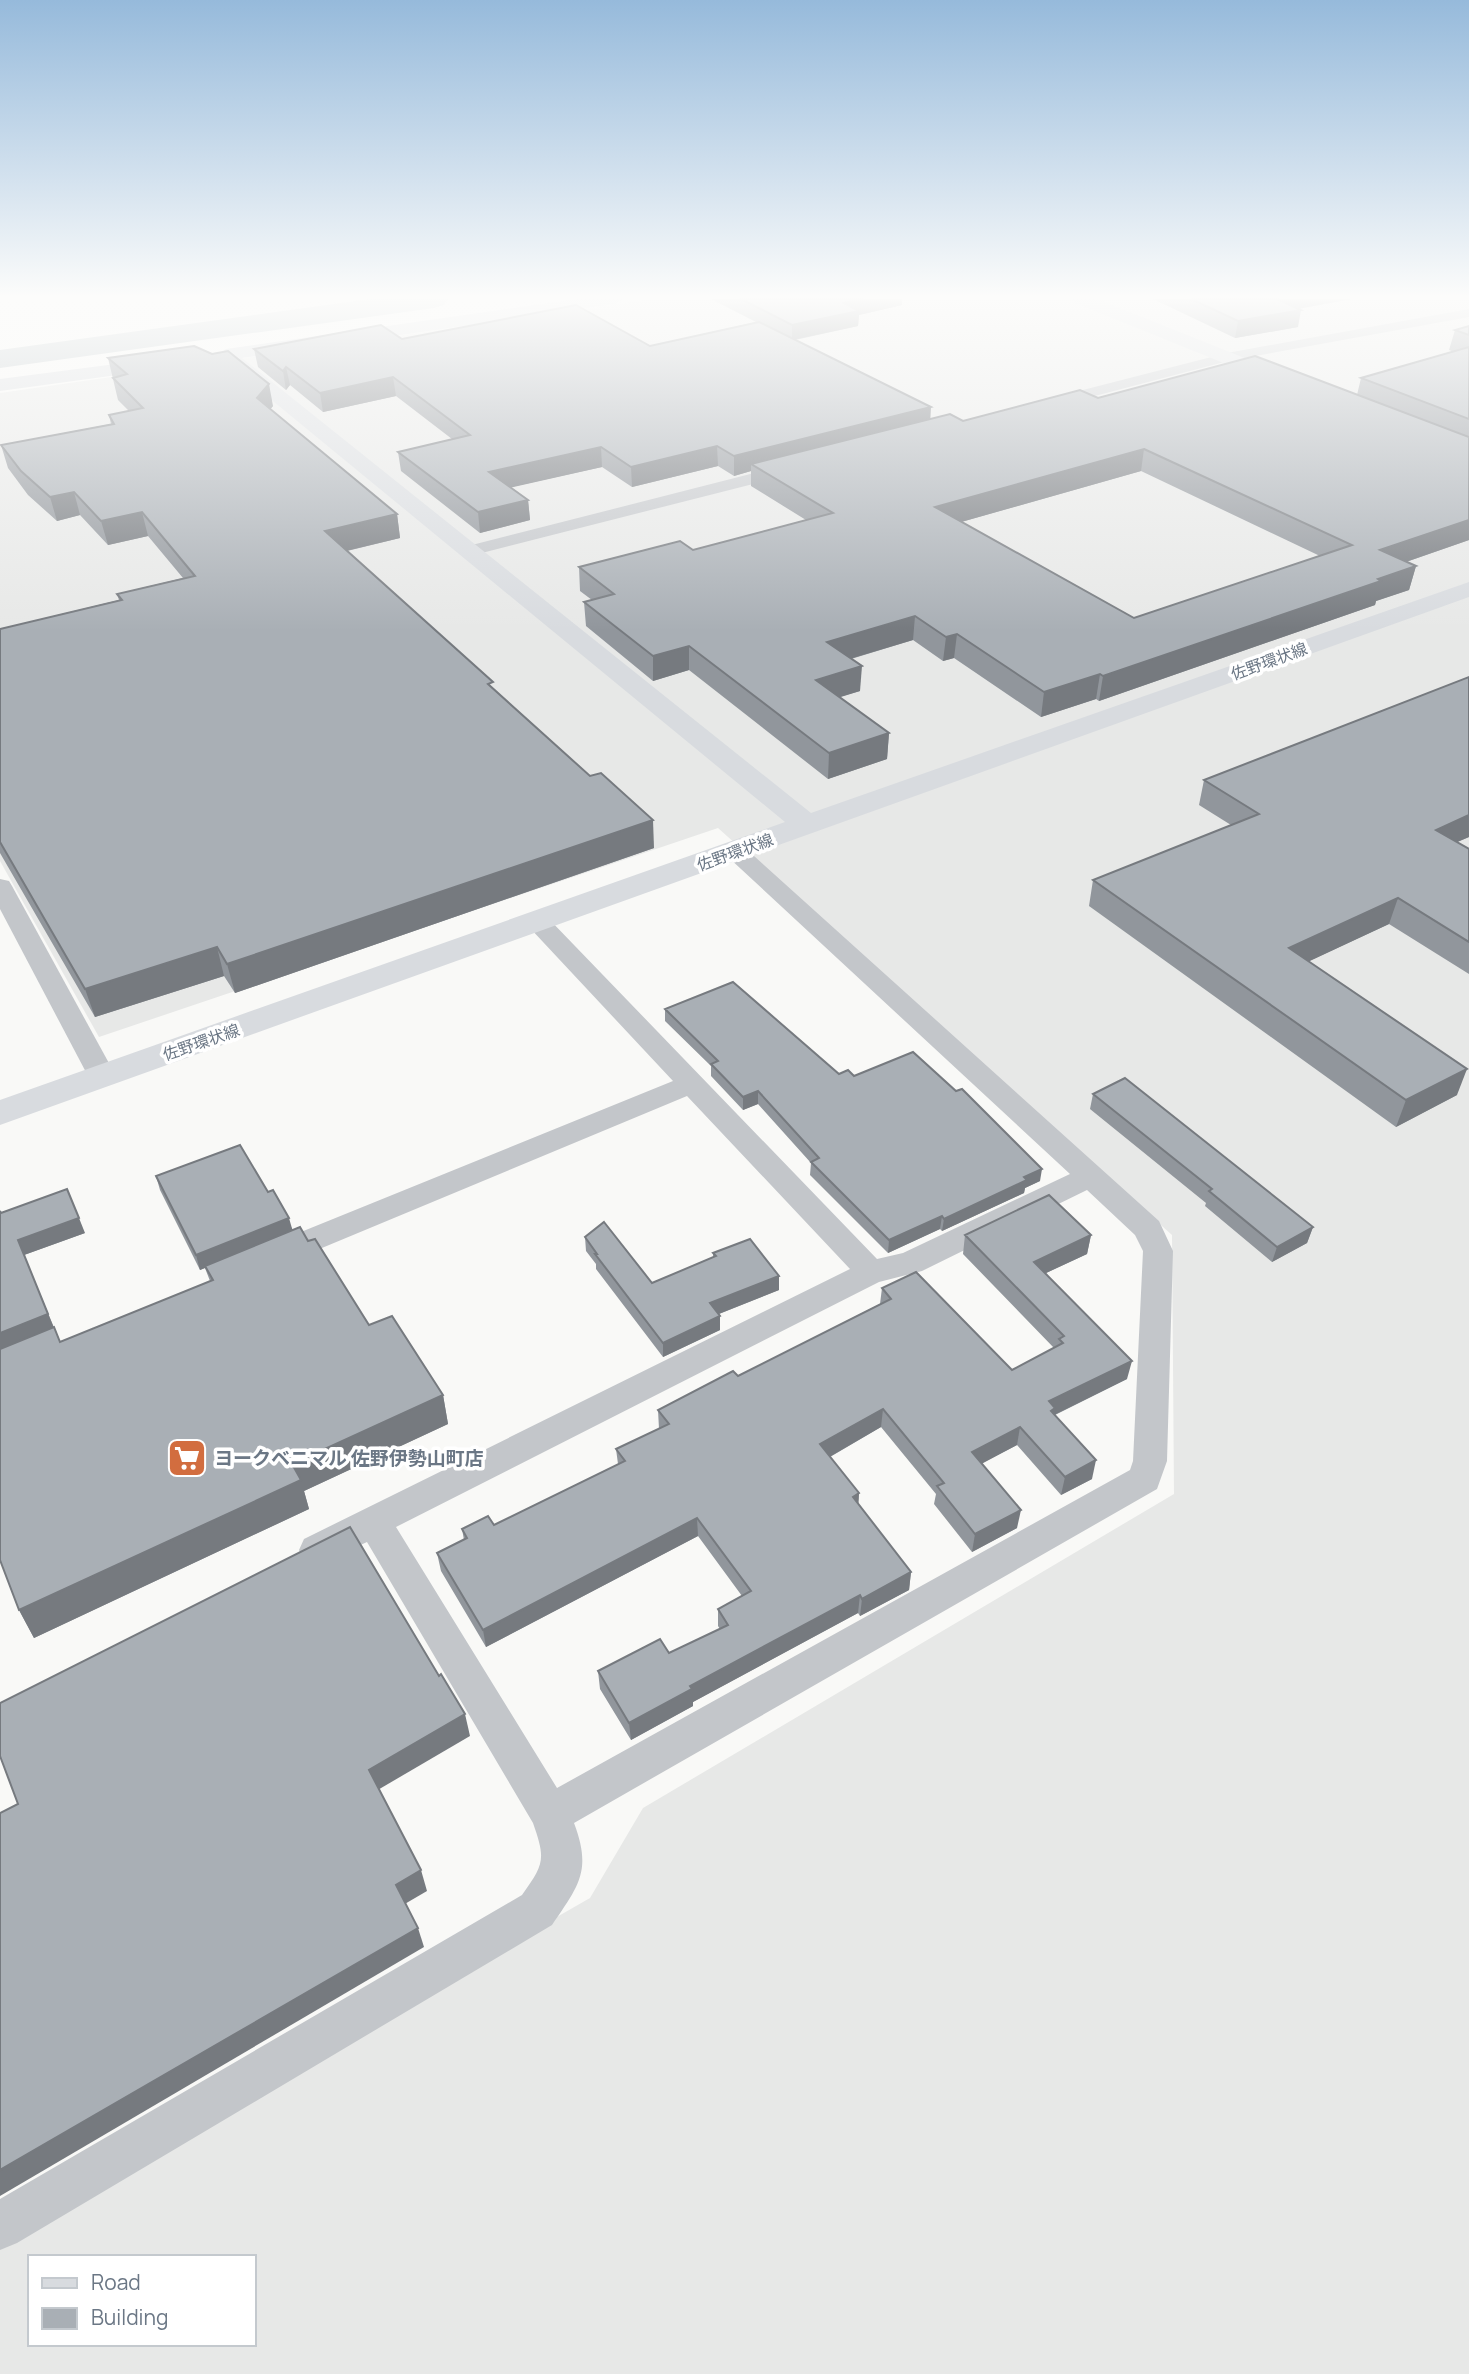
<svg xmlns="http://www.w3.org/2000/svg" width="1469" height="2374" viewBox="0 0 1469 2374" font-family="Manrope,'Noto Sans JP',sans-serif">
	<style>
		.built { fill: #e7e8e7; fill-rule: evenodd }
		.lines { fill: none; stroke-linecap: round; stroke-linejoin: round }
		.river { fill: #bbc4c8; fill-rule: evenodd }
		.street { fill: #c3c6ca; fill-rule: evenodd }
		.secondary { fill: #d8dbdf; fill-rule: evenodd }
		.wall { fill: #91969c; fill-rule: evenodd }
		.shaded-wall { fill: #767a7f }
		.building { fill: #a9afb5; stroke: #767a7f; stroke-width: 2; fill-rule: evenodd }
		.labels { text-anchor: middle; stroke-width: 7; stroke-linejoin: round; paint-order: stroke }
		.far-street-label { font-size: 16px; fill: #6b7785; stroke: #fff }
		.poi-label { font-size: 19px; font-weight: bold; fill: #6b7785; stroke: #fff; text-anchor: start }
	</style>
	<rect width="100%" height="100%" fill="#f9f9f7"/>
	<!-- built -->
	<path class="built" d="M654,299H1469V2374H0V2237L590,1898L643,1808L1174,1494L1172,1235L718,828L99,1037L0,861V393ZM30,2257H254V2344H30Z"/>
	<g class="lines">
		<!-- river -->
		<path class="river" d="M370,299H448L444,305L434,308L0,368V350Z"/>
		<!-- street -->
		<g class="street">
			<path d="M1469,309V317L1228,361L1049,408L1041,403L1044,400L1227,353Z"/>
			<path d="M790,464L796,465L798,469L796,473L470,556L461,551L464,547Z"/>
			<path d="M736,845L744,847L1159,1221L1173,1251L1167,1461L1157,1489L574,1823C592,1871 579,1885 552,1925L17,2243L0,2250V2199L522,1895C544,1864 546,1860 533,1823L367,1542L317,1565L304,1561L299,1550L304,1539L850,1269L687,1096L281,1265L270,1268L259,1265L254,1257L259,1249L673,1081L529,927L526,922L529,917L538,915L547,917L877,1259L903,1253L1070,1174L728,857L724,852L728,847ZM1087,1190L1135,1235L1143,1251L1133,1461L1130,1470L557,1788L396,1527L879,1282L922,1271Z"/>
			<path d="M0,879L9,881L12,886L116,1076L112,1082L102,1085L92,1082L88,1076L0,909Z"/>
		</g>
		<!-- secondary -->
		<g class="secondary">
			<path d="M577,299H624L615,304L242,358L811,813L1469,582V597L0,1125V1100L785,822L217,355L226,349Z"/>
			<path d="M1072,299H1097L1292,377L1295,381L1292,385H1278L1075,303Z"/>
			<path d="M162,358L169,360L172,364L169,368L0,391V379Z"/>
		</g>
	</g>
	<!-- wall -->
	<g class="wall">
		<path d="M711,299H902V305L859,315L858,326L795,340L930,419L963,421L1098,398L1357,395L1361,378L1454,352L1449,350L1455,330L1469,326V540L1406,562L1416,566L1409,590L1376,601L1375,605L1099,701L1096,699L1041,717L954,658L943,661L913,640L851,659L860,691L839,697L889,733L887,759L828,779L689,670L653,681L586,626L584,602L592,600L580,591L579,567L693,550L806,520L751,486V471L734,476L718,466L632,487L602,467L511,487L528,500L530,520L480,533L401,471L398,452L452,439L396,396L323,412L290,385L286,390L258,367L254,349L402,339L650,346L756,322ZM1141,471L1320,556L1134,618L961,522Z"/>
		<path d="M1153,299H1351L1298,309V327L1235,338Z"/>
		<path d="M108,358L273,406L270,409L397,514L400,538L347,551L493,688L654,848L235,993L224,976L95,1017L0,853V629L119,600L117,594L183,578L148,536L108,545L80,515L57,521L28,495L8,468L1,445L111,424L109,415L129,411L118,400Z"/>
		<path d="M1469,677V837L1457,842L1469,849V974L1389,924L1309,961L1457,1095L1396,1127L1089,906L1093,880L1231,825L1199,805L1204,780Z"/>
		<path d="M665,1009L839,1074L854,1076L1040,1181L1025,1188L1024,1193L942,1231L940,1229L888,1253L810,1175L811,1163L758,1104L743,1110L711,1076V1066L665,1021Z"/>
		<path d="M1093,1094L1313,1227L1307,1243L1272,1262L1205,1206L1206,1203L1090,1109Z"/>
		<path d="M156,1176L268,1192L293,1230L308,1241L369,1325L443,1395L448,1424L304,1491L309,1509L34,1638L19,1610L1,1213L85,1233L24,1255L60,1342L210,1281L205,1268L200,1270L160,1190Z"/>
		<path d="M965,1235H1091L1087,1254L1046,1273L1127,1379L1055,1415L1092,1479L1061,1495L1017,1445L982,1463L1017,1528L972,1552L934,1504L936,1494L881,1427L830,1457L859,1493L858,1504L911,1572L909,1590L860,1616L858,1613L693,1702V1706L631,1740L600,1689L598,1671L669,1653L720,1629L718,1626V1609L742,1596L698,1536L486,1647L441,1571L437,1553L464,1540L462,1529L494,1525L618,1464L616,1449L659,1429L658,1410L738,1376L880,1304L882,1288L1012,1370L1054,1348L963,1254Z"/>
		<path d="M585,1237L652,1283L713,1257V1253L779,1290L719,1314L720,1330L663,1357L596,1269V1264L586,1251Z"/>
	</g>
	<!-- shaded-wall -->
	<g class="shaded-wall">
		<path d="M863,299H902V305L859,315L858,326L792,340V325L844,303Z"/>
		<path d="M1272,299H1351L1269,314Z"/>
		<path d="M1301,310L1298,327L1235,338L1238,321Z"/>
		<path d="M286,367L290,385L286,390L283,371Z"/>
		<path d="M393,377L396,396L323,412L320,393Z"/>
		<path d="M269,384L273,406L261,421L257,398Z"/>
		<path d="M931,407L930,426L751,464V471L734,476V456Z"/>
		<path d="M717,446L718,466L632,487L631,467Z"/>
		<path d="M601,447L602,467L491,492L489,472Z"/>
		<path d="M1144,449L1141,471L933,530L935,507Z"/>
		<path d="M74,492L80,515L57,521L50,497Z"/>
		<path d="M528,500L530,520L480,533L478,512Z"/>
		<path d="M142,512L148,536L108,545L101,521Z"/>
		<path d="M397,514L400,538L329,555L325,531Z"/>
		<path d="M1469,520V540L1374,573L1380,550Z"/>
		<path d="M1416,566L1409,590L1376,601L1375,605L1099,701L1103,676Z"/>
		<path d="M915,616L913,640L826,666L827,642Z"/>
		<path d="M957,634L954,658L943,661L946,637Z"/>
		<path d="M689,646V670L653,681V656Z"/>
		<path d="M862,666L860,691L815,705L816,680Z"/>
		<path d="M1100,674L1096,699L1041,717L1044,692Z"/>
		<path d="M889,733L887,759L828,779L829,753Z"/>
		<path d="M1469,815V837L1427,855L1436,830Z"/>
		<path d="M653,820L654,848L235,993L227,964Z"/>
		<path d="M1398,898L1389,924L1282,974L1289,948Z"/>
		<path d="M217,947L224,976L95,1017L85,989Z"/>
		<path d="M1467,1069L1457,1095L1396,1127L1406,1100Z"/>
		<path d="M758,1091V1104L743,1110V1097Z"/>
		<path d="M1042,1169L1040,1181L1025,1188L1024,1193L942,1231L944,1219L1024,1177Z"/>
		<path d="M942,1216L940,1229L888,1253L889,1240Z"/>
		<path d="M79,1218L85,1233L24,1255L72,1372L0,1351V1333L18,1240Z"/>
		<path d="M289,1218L293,1232L200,1270L196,1255Z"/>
		<path d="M1313,1227L1307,1243L1272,1262L1277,1247Z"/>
		<path d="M1091,1235L1087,1254L1031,1280L1034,1262Z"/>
		<path d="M779,1276V1290L711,1317L710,1303Z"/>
		<path d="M720,1316V1330L663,1357V1343Z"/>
		<path d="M1132,1361L1127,1379L1054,1415L1051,1426L1049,1401Z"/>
		<path d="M443,1395L448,1424L304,1491L309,1509L34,1638L19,1610L292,1464Z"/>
		<path d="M883,1409L881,1427L819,1463L820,1444Z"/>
		<path d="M1020,1427L1017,1445L970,1470L972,1452Z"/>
		<path d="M1096,1460L1092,1479L1061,1495L1065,1477Z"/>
		<path d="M859,1493L858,1511L853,1497Z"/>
		<path d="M1021,1510L1017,1528L972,1552L975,1534Z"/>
		<path d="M697,1518L698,1536L486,1647L483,1630Z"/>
		<path d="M911,1572L909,1590L860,1616L862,1599Z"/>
		<path d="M860,1595L858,1613L693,1702V1706L631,1740L629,1723L690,1686Z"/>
		<path d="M465,1714L470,1736L376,1791L369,1770Z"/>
		<path d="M421,1870L427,1891L403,1905L396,1885Z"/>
		<path d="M418,1928L424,1947L0,2196V2170Z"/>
	</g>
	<!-- building -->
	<g class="building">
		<path d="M741,299H863L844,303L859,311L792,325Z"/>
		<path d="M1191,299H1277L1301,310L1238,321Z"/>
		<path d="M576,305L650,346L759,322L931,407L734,456L717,446L631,467L601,447L489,472L528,500L478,512L398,452L470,435L393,377L320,393L286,367L283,371L254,349L381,325L402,339Z"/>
		<path d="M1469,326V335L1455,330Z"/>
		<path d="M194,346L212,354L228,351L269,384L257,398L397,514L325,531L493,682L488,684L590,776L601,773L653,820L227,964L217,947L85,989L0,842V629L122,600L117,594L195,576L142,512L101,521L74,492L50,497L21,471L1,445L114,424L109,415L143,408L113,378L127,374L108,358Z"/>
		<path d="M1469,347V419L1361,378Z"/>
		<path d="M1255,356L1469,437V520L1380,550L1416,566L1378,579L1381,581L1103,676L1100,674L1044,692L957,634L946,637L915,616L827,642L862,666L816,680L889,733L829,753L689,646L653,656L584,602L614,594L579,567L680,541L693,550L833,513L751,464L950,414L963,421L1080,390L1098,398ZM1144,449L1352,545L1134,618L935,507Z"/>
		<path d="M1469,677V815L1436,830L1469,849V942L1398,898L1289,948L1467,1069L1406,1100L1093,880L1259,814L1204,780Z"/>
		<path d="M733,982L839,1074L848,1070L854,1076L913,1052L956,1091L962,1089L1042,1169L1024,1177L1027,1180L944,1219L942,1216L889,1240L811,1162L819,1158L758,1091L743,1097L711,1064L718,1061L665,1009Z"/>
		<path d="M1125,1078L1313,1227L1277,1247L1209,1191L1212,1189L1093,1094Z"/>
		<path d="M240,1145L268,1192L273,1190L289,1218L196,1255L156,1176Z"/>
		<path d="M67,1189L79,1218L18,1240L48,1314L0,1333V1211L1,1213Z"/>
		<path d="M1049,1195L1091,1235L1034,1262L1132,1361L1049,1401L1055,1408L1051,1411L1096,1460L1065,1477L1020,1427L972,1452L1021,1510L975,1534L937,1486L944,1483L883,1409L820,1444L859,1493L853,1497L911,1572L862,1599L860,1595L690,1686L692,1689L629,1723L598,1671L660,1639L669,1653L728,1625L718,1609L751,1591L697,1518L483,1630L437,1553L467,1538L462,1529L488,1516L494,1525L625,1461L616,1449L669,1424L658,1410L733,1371L738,1376L891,1299L882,1288L916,1272L1012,1370L1063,1343L1059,1339L1064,1336L965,1235Z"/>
		<path d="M604,1222L652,1283L716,1256L713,1253L750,1239L779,1276L710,1303L720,1316L663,1343L595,1254H597L585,1237Z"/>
		<path d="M300,1227L308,1241L315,1239L369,1325L392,1316L443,1395L292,1464L301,1480L19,1610L0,1560V1349L54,1327L60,1342L213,1280L205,1266Z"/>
		<path d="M350,1527L439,1676L441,1674L465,1714L369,1770L421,1870L396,1885L418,1928L0,2170V1813L18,1804L0,1756V1703Z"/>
	</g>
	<!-- sky -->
	<linearGradient id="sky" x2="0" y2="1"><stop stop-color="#96badb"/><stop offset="0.47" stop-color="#fcfcfb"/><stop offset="1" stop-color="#fcfcfb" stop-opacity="0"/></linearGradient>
	<rect width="1469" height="631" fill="url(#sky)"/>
	<!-- icons -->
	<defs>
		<g id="supermarket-square" transform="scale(2.0125)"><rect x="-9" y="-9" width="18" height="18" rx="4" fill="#d26d3f" stroke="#fff"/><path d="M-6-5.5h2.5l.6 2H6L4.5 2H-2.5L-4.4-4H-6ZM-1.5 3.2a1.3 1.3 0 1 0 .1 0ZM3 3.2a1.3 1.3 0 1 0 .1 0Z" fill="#fff"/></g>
	</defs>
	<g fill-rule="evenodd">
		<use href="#supermarket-square" x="187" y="1458"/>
	</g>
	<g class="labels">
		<!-- far-street labels -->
		<g class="far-street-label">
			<text transform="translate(1269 661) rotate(-20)" y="6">佐野環状線</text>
			<text transform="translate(735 852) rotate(-20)" y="6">佐野環状線</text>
			<text transform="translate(201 1042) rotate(-19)" y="6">佐野環状線</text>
		</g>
		<!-- poi labels -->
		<g class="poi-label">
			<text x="214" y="1465">ヨークベニマル 佐野伊勢山町店</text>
		</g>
	</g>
	<!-- legend -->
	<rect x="28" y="2255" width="228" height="91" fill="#ffffff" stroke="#c4c9ce" stroke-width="2"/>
	<rect x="42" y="2278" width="35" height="10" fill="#d8dbdf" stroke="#c4c9ce" stroke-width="2"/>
	<text x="91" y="2290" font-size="21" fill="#6b7785">Road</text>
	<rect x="42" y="2308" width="35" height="21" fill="#a9afb5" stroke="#c4c9ce" stroke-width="2"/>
	<text x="91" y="2325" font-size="21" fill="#6b7785">Building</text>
</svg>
